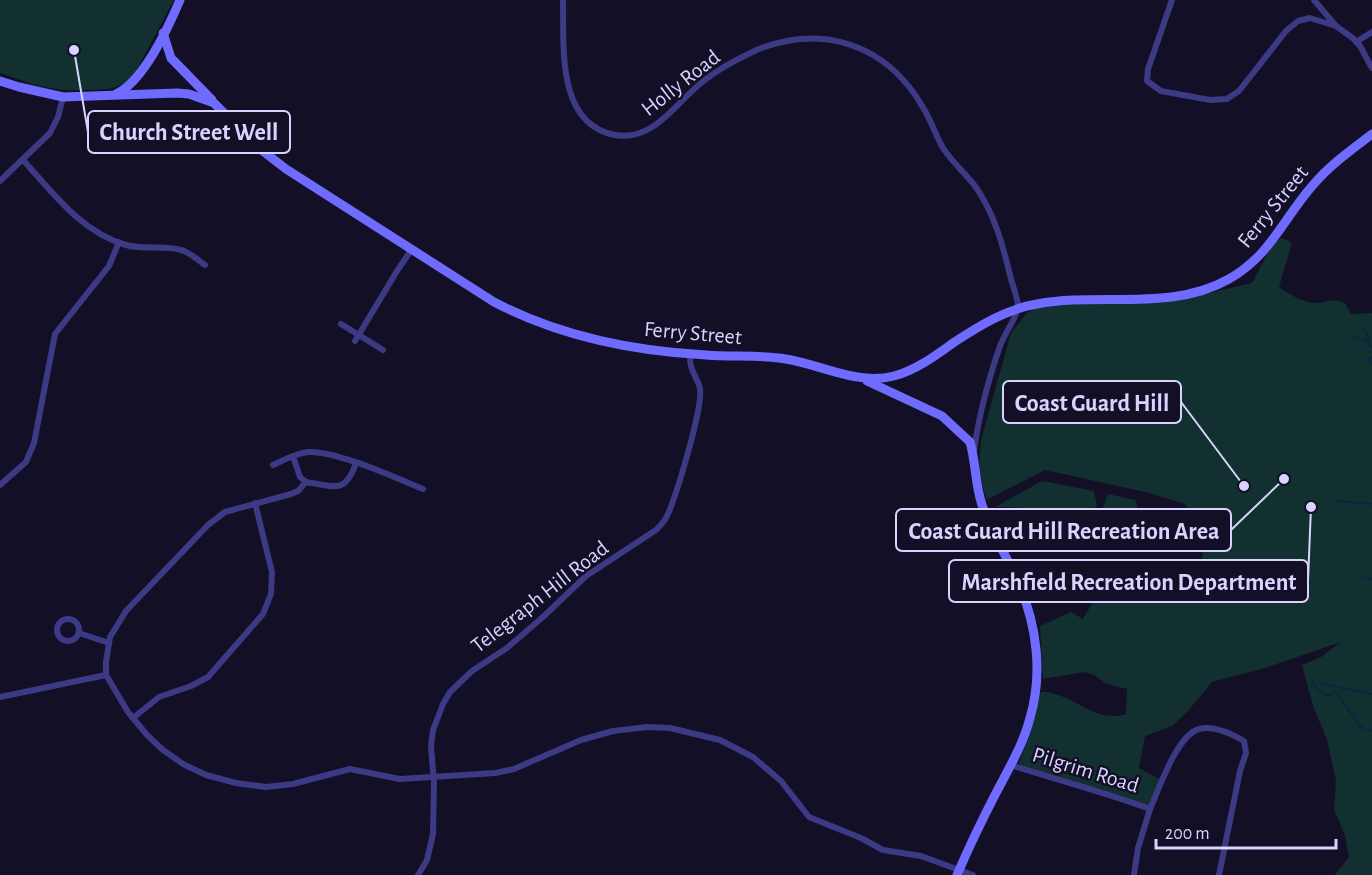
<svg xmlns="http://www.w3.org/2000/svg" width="1372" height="875" viewBox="0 0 1372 875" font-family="'Alegreya Sans',sans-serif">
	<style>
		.green { fill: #12302f }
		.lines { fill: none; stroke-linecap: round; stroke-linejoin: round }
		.stream { stroke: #0c2248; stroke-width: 1.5 }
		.street { stroke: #3d3a85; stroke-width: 6 }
		.secondary { stroke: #6f6bff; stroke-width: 9 }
		.labels { text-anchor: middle; stroke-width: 5; stroke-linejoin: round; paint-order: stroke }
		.street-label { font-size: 22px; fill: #d9d4ff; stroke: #130f26 }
		.leader { fill: none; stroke: #d9d4ff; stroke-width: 2 }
		.callout-dot { fill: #d9d4ff; stroke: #130f26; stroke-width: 2 }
		.callout { fill: #130f26; stroke: #d9d4ff; stroke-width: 2 }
		.callout-label { font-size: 24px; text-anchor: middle; font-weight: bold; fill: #d9d4ff }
	</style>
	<rect width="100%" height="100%" fill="#130f26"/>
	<!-- green -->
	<g class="green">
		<path d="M0,0H174L135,73C123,88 111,89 93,90C54,92 36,86 0,73Z"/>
		<path d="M1282,238L1292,243L1279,287C1291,295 1301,302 1316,303C1330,303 1327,297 1345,303L1351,314L1372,313V875H1335L1349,857L1345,835L1334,809L1336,780L1327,740L1313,706L1302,665L1321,657L1341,642L1265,668L1212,682L1188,711L1172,726L1145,736L1139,768L1163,781L1150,809L1022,769L1019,762L1029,737L1041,692C1046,692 1051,692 1055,694C1079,700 1097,723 1126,714L1127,689L1107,684L1094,675L1085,672L1043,679L1040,626L1071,612L1083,619L1097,595L1127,593L1139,599L1154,600L1194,586L1200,576L1204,540L1185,504L1145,492L1045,470L986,500L979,468L981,440L1011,333L1027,313L1036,308L1054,304L1174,301L1252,283L1273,243Z"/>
		<path d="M1042,481L1094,491L1097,506L1093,510L995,507Z"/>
		<path d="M1108,494L1135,500L1140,515L1145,521L1143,524L1151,531L1149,533L1150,540L1139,541L1131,547L1124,541L1113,537L1102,510Z"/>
	</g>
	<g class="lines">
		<!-- stream -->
		<g class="stream">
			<path d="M1361,327L1366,331L1370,345"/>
			<path d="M1354,337L1366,341L1372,347"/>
			<path d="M1372,357L1368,359L1372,364"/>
			<path d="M1337,501L1372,504"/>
			<path d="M1364,577L1372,579"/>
			<path d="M1314,677L1313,685L1324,694L1330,695L1335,691L1361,727L1372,731"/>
			<path d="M1322,684L1372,694"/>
		</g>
		<!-- street -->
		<g class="street">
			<path d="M563,0C564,46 556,124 615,135C653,142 675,104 701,83C718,69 739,58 759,49C798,34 836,34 873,55C895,68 913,89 925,111C932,123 936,136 943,148C952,162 965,173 975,186C995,214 1003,246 1011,279C1013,287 1019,301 1018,309C1015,319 1004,335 1000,346C989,378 978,419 974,452"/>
			<path d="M1172,0L1148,69L1147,81L1161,91L1210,100L1227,99L1239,91L1286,31L1298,21L1310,18L1336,26"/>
			<path d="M1314,0L1336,26L1354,39L1360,46L1372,68"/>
			<path d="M1356,42L1372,32"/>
			<path d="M23,160C53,193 81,232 126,245C143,250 166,245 181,250C189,252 198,260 205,265"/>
			<path d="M0,181L50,133L58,117L63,97"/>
			<path d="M341,324L383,350"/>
			<path d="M355,341L397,271L412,249"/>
			<path d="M293,456L300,477L306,482"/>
			<path d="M356,463C345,495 334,486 306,482L298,491L291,494L225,512L208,525L126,611L110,637L106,662V675L128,712L147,735L163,750L183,764L206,775L236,783L266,787L293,784L350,769L400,779L495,773L514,769L581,740L613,731L647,727L670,728L720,740L753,757L781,781L809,817L861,838L883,850L921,856L973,875"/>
			<path d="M273,465C284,460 296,453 308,452C335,450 396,478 423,489"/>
			<path d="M0,485L26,462L34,443L55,334L109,266L119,242"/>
			<circle cx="68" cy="630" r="11"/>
			<path d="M79,633L109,643"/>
			<path d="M0,697L106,675"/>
			<path d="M133,718L159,697L191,686L208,677L263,614L271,594L272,572L255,503"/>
			<path d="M1011,765C1057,780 1104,792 1150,809L1138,848L1134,875"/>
			<path d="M1150,809C1159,789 1177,735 1199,729C1214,725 1232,734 1244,741L1246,753L1240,771L1219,875"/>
			<path d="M418,875L427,860L433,834L434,783L431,746L433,730L443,704L450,692L472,671L507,648L544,616L586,576L656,530C660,526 664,522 667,516C676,497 703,408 700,389C698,377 687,368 691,354"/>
		</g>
		<!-- secondary -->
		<g class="secondary">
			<path d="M163,33L171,58L212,100"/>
			<path d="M0,81L19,87L63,97L177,93L189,94L214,103L259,148L286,169L494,302C559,336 632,351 706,355C730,357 755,355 779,358C817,362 855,386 894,376C916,370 935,356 953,343C979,326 1006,309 1037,304C1100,292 1171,312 1229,279C1271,255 1283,219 1313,185C1330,165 1351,150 1372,134"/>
			<path d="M116,94C144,81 168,28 180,0"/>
			<path d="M867,381L942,416L970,442C976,463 975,484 982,505C992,533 1007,557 1019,584C1037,626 1043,674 1030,718C1023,745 1009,768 996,793C982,820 969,847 957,875"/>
		</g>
	</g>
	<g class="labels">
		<!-- street labels -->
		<g class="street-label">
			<text transform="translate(680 82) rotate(-38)" y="8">Holly Road</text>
			<text transform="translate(1272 206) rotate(-51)" y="8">Ferry Street</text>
			<text transform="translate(693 332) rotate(5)" y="8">Ferry Street</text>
			<text transform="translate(539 596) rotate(-38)" y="8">Telegraph Hill Road</text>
			<text transform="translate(1086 769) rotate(17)" y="8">Pilgrim Road</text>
		</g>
	</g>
	<!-- callouts -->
	<path class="leader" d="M74 50L88 132M1244 486L1181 402M1284 479L1231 530M1311 507L1308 581"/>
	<g class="callout-dot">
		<circle cx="74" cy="50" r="6"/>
		<circle cx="1244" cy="486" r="6"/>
		<circle cx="1284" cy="479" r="6"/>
		<circle cx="1311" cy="507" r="6"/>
	</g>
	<g class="callout">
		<rect x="88" y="111" width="202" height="42" rx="6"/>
		<rect x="1003" y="381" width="178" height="42" rx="6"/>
		<rect x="896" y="509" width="335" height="42" rx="6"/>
		<rect x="949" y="560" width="359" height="42" rx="6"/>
	</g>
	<g class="callout-label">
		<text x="189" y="140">Church Street Well</text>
		<text x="1092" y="411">Coast Guard Hill</text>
		<text x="1064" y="539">Coast Guard Hill Recreation Area</text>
		<text x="1129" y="590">Marshfield Recreation Department</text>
	</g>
	<!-- scale -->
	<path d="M1156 839v9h180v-9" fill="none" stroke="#d9d4ff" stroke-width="3"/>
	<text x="1165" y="839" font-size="18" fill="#d9d4ff" stroke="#130f26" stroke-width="4.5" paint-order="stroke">200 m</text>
</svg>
